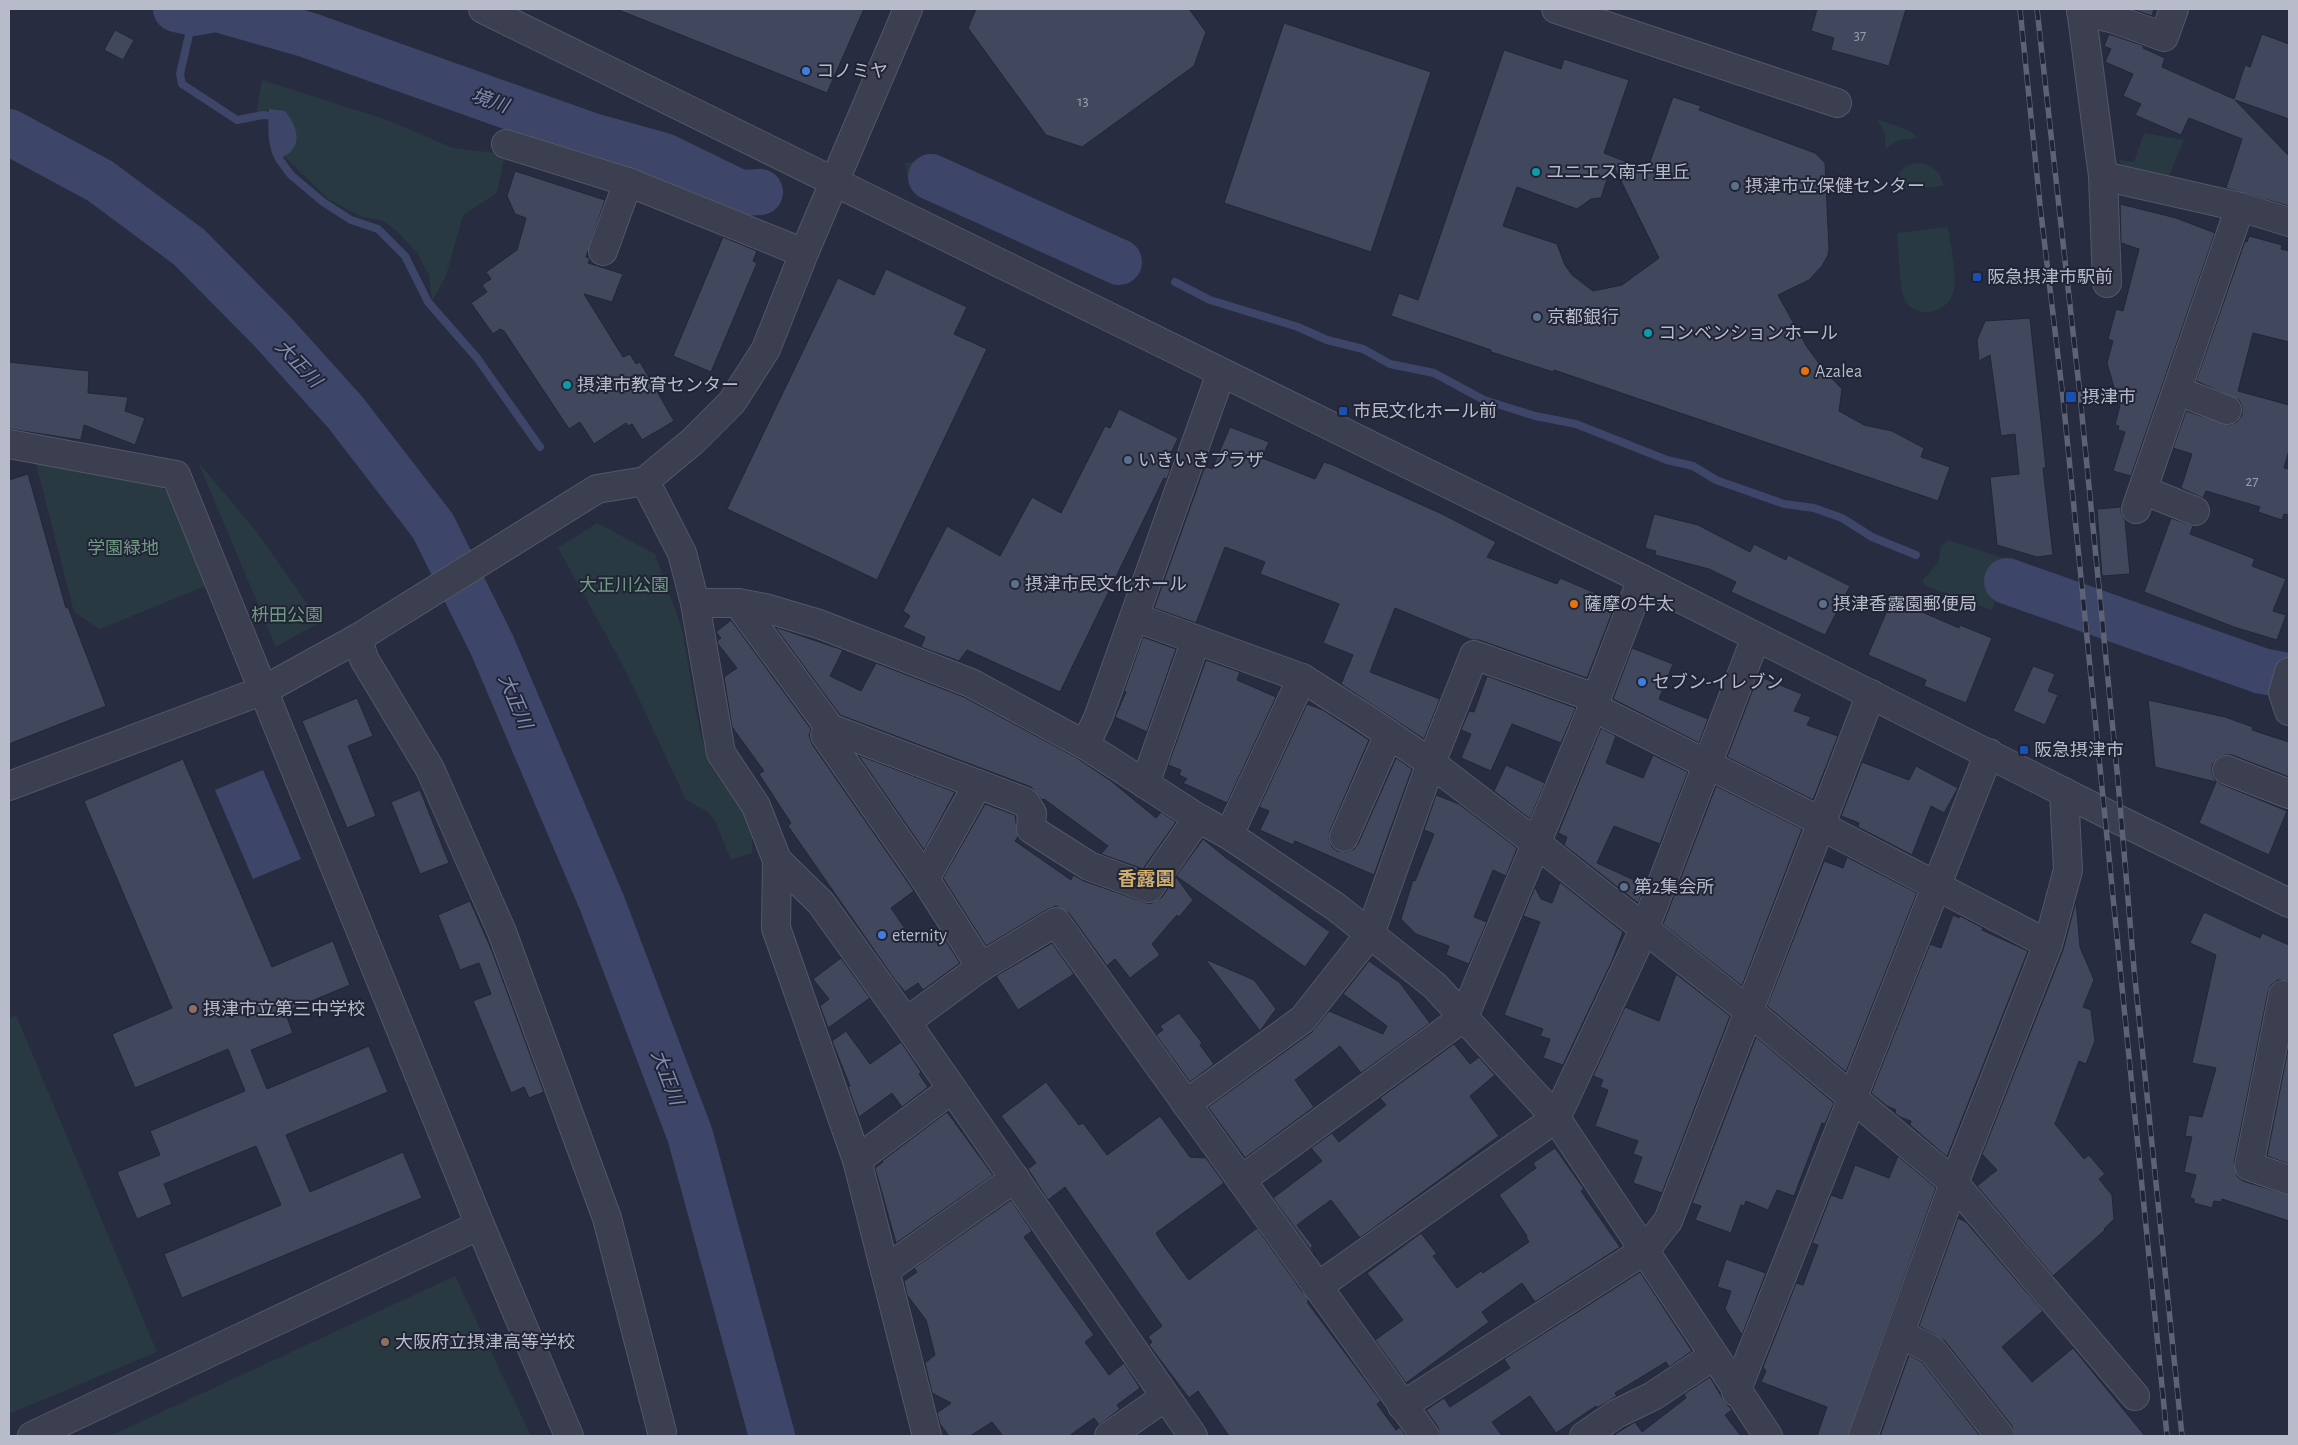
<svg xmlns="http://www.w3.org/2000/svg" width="2298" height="1445" viewBox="0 0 2298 1445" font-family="'Alegreya Sans','Noto Sans JP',sans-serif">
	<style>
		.green { fill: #293941 }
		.water { fill: #3d4668 }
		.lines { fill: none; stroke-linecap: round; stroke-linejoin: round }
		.stream { stroke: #3d4668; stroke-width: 8 }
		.river { stroke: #3d4668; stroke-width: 46 }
		.building { fill: #41475d; stroke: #222637; fill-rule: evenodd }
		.minor-casing { stroke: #535767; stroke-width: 30 }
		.minor { stroke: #3b3f50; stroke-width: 28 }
		.rail-casing { stroke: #5d6276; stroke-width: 5.5 }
		.rail { stroke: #202435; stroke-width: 4; stroke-dasharray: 11; stroke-linecap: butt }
		.shop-dot { fill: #3f7fe0; stroke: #202435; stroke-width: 2 }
		.culture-dot { fill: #0f9aa8; stroke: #202435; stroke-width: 2 }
		.service-dot { fill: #5c6f8a; stroke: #202435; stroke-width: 2 }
		.transit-dot { fill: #1a4fb4; stroke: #202435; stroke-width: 2 }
		.food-dot { fill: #e8710a; stroke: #202435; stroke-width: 2 }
		.education-dot { fill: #8d6e63; stroke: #202435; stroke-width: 2 }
		.labels { text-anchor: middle; stroke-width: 4; stroke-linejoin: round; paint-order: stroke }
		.number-label { font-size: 15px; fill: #9a9eaf }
		.poi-label { font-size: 18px; fill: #b8bbca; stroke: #202435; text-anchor: start }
		.park-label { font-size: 18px; fill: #709a82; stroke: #202435 }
		.water-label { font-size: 19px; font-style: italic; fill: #808bb0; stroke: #202435 }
		.neighbourhood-label { font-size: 19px; font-weight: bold; fill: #d1ad6c; stroke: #202435 }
	</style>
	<rect width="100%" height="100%" fill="#272c40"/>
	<!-- green -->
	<g class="green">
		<path d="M262,80L387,120L453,148L505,154L497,193L463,215L446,276L432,301L429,275L418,254L398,232L382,220L362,217L328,199L285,157L294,147L269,109L256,115Z"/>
		<path d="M1877,119L1912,132L1917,138L1899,140L1885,149V134Z"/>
		<path d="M2144,133L2184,140L2168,178L2125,168L2118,160L2134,162Z"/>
		<path d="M923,161L927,194L910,187L905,163Z"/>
		<path d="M1921,163C1933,165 1942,173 1943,186L1894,190C1893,174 1905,163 1921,163Z"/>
		<path d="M1948,227C1950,244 1958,278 1953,293C1946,316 1910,320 1903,295C1898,275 1899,252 1897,233Z"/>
		<path d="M198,462L256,531L320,622L276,647Z"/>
		<path d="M36,464L155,480L170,495L206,586L100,629L74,612Z"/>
		<path d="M597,523L655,554L682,629L700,732L712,768L748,819L752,833V853L731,860L715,821L708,812L686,800L626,671L558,548Z"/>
		<path d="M1948,540L2010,560L1992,610L1925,586L1923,580L1938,563L1941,546Z"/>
		<path d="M16,1015L157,1352L9,1414V1018Z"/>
		<path d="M455,1276L531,1436H110Z"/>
	</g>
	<!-- water -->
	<g class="water">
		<path d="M269,109L285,111C301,131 303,152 275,160C267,144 268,127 269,109Z"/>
		<path d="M263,770L301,859L253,879L215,790Z"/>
	</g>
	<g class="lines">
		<!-- stream -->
		<g class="stream">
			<path d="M194,13L180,74L182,84L237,120L263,115L274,116L276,119"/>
			<path d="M280,150L279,159L291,175L323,202L351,220L378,229L405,256L428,302L477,358L540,447"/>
			<path d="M1175,282L1210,300L1298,327L1327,340L1363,349L1390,364L1434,373L1484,400L1535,416L1576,424L1667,460L1693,466L1716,480L1784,504L1814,508L1842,518L1872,537L1916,555"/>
		</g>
		<!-- river -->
		<g class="river">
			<path d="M176,9L194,13L215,9"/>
			<path d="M217,9L308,35L592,136L664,156L740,193L760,192"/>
			<path d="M9,132L100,181L189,247L272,331L345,412L433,526L492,645L602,903L690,1135L772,1436"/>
			<path d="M931,177L1119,262"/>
			<path d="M2007,581L2262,671L2289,676"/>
		</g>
	</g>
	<!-- building -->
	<g class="building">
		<path d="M616,9H864L827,93Z"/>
		<path d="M976,9H1189L1206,32L1194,66L1082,147L1046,135L968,28Z"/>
		<path d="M1817,9H1906L1889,66L1831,50L1834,38L1811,31Z"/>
		<path d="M2132,9H2154L2152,16Z"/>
		<path d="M1284,23L1431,72L1371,252L1224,203Z"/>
		<path d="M115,30L134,40L123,60L104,50Z"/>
		<path d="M2109,34L2144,46L2143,48L2165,58L2162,67L2234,99L2245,65L2250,67L2262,34L2289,44V119L2235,100L2289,156V206L2226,188L2242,139L2189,118L2181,135L2135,115L2141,104L2123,96L2133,74L2105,62L2111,49L2104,46Z"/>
		<path d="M1504,50L1561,69L1564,59L1629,80L1604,153L1647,170L1673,97L1701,106L1699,110L1815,153L1825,163L1829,249L1828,255L1822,266L1809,280L1778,295L1807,347L1823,369L1842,389L1839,411L1864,425L1892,431L1924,448L1921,457L1950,467L1938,501L1554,370L1553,372L1491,352V350L1391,316L1399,293L1418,300ZM1612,163L1659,258L1622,285L1593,291L1572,275L1565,265L1557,244L1503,226L1517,187L1577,209L1591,199L1601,198Z"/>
		<path d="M515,171L605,200L586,257L590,258L588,263L623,274L612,302L584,294L623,357L630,354L636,364L640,362L674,421L642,440L632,424L628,426L626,423L594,444L580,422L569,429L504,331L500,329L493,334L471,303L487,292L482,285L491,279L486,272L517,250L526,218L515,214L507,196Z"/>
		<path d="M2120,204L2176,218L2215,233L2131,476L2113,471L2125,432L2118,430L2119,426L2115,425L2120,405L2112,403L2115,391L2107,363L2113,341L2108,339L2116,309L2123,311L2139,249L2121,243Z"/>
		<path d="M2249,236L2282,245L2281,249L2289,251V342L2253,333L2238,391L2289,405V450L2284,468L2289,469V515L2284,514L2282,520L2258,512L2260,507L2206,491L2203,498L2181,488L2192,454L2173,448L2186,411L2229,425L2237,422L2242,415V407L2239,400L2196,381L2245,241L2247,242Z"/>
		<path d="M723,237L757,251L753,261L757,263L711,372L673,356Z"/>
		<path d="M886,269L967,307L954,334L987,349L877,580L727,509L838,278L874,295Z"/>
		<path d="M2030,318L2046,468H2043L2053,555L2037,557L1997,545L1990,477L2019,474L2015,434L2001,436L1990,355L1979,361L1977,340L1985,321Z"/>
		<path d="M9,362L89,371L88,393L128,397L125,411L145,418L135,445L84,425L81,440L9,429Z"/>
		<path d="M1119,409L1178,438L1171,453L1175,455L1167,479L1164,478L1060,692L967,650L959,661L921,647L925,637L903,627L910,616L903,611L947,526L1000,556L1032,497L1061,513L1105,426L1110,428Z"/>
		<path d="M1230,427L1269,442L1262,458L1315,479L1324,462L1333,465L1442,514L1496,542L1487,557L1557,584L1560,578L1605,597L1600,608L1612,613L1587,678L1479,640H1472L1395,608L1370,672L1440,699L1424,739L1341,684L1353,655L1323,643L1339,604L1260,574L1265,562L1225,547L1196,623L1154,608L1205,466L1212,469Z"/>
		<path d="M28,474L66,608L68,607L106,706L9,744V480Z"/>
		<path d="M2121,507V512L2125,520L2130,574L2102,576L2097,509Z"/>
		<path d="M1654,514L1698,525L1750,552L1754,544L1786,560L1788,555L1850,586L1825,635L1731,592L1736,582L1709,569L1655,555L1656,551L1645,548Z"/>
		<path d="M2171,518L2193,526L2190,534L2255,559L2252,566L2286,579L2273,611L2286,615L2277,640L2234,627L2144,592Z"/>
		<path d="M1892,599L1959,628L1960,625L1992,638L1966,703L1924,686L1926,680L1868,655Z"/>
		<path d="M731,620L811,729L809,735L812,744L914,891L891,908L914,942L937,927L960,963L923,990L918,983L905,992L895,980L788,826L791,823L759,774L764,771L732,727L724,677L737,668L718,644L717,641L721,638L716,632Z"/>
		<path d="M775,627L843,650L830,676L861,691L876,663L964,697L1077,758L1111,781L1156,818L1161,812L1176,822L1143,869L1101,854L1108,846L1044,799L1042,800L1031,787L840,715Z"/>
		<path d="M1143,637L1176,649L1147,732L1115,717L1126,692L1124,691Z"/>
		<path d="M1632,648L1673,664L1659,699L1708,719L1699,743L1613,699Z"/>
		<path d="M1206,660L1240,672L1237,680L1276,697L1227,803L1183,783L1187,779L1179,775L1181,770L1168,765Z"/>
		<path d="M2033,666L2055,674L2048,691L2058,695L2045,725L2013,711Z"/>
		<path d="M1487,676L1576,708L1561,743L1512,724L1491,771L1461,758L1471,734L1461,730L1469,711L1474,712Z"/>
		<path d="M1758,676L1802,694L1794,711L1811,717L1807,725L1838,736L1813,800L1727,757Z"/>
		<path d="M357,698L373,736L348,746L376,816L347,828L302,721Z"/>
		<path d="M2148,700L2225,717L2253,727L2252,730L2289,742V777L2232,755H2225L2218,758L2212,765V773L2215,780L2221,784L2287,811L2269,855L2199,823L2216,782L2155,767Z"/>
		<path d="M1307,704L1323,710L1369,740L1330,831L1329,839L1332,847L1337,851L1346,852L1354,849L1358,844L1396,758L1412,769L1374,875L1295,841L1293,845L1260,830L1269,811L1259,807Z"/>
		<path d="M1601,728L1616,736L1606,763L1643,778L1653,755L1688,772L1660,844L1614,826L1597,863L1645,885L1638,903L1564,845L1567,837L1558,833Z"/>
		<path d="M858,755L955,792L924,850Z"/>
		<path d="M183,759L272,967L333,941L350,985L285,1012L293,1033L251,1050L267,1089L369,1046L388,1092L286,1135L310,1192L403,1152L422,1198L182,1298L164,1254L281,1205L256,1146L164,1184L172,1204L137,1219L117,1172L160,1155L150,1131L245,1091L228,1049L135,1088L112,1034L172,1008L84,801Z"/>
		<path d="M1862,762L1909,780L1916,766L1958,788L1944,813L1931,806L1912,855L1858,827L1859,823L1841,816Z"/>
		<path d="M1506,765L1545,783L1530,819L1494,791Z"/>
		<path d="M1716,786L1802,829L1742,986L1663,924Z"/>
		<path d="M420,790L449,863L420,874L391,802Z"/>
		<path d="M1436,795L1459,804L1517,848L1506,876L1493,870L1474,917L1487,922L1469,964L1446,955L1449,946L1416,934L1401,919L1413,880L1415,881L1434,834L1424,830Z"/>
		<path d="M985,804L1015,815L1018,837L1015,841L1071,880L1073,875L1084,881L1150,904L1162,897L1176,877L1193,900L1179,917L1177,915L1152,944L1160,955L1130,978L1115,959L1107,966L1069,913L1056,906L1048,909L986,946L943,878Z"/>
		<path d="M1203,839L1225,857L1330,932L1305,967L1176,876Z"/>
		<path d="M1847,857L1917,893L1846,1072L1767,1006L1824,861L1843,868Z"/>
		<path d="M1560,882L1623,932L1612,961L1563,1065L1543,1058L1550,1039L1540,1036L1543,1029L1504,1015L1540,922L1523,916L1535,887L1541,899L1552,903Z"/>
		<path d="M470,901L492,951L544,1092L529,1098L524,1087L511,1093L473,1001L491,994L479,963L460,970L438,915Z"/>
		<path d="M2076,901L2080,947L2094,980L2083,1007L2091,1010L2095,1041L2086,1064L2079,1061L2055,1124L2084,1159L2089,1155L2105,1174L2099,1179L2112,1195L2114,1219L2104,1229L2105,1230L2053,1276L1977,1186L1997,1170L1982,1154L2063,950Z"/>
		<path d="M2204,912L2260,938L2262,933L2289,945V981L2278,980L2271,985L2268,992L2234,1163L2237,1176L2243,1181L2289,1195V1221L2222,1199L2221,1202L2214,1201L2212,1208L2194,1203V1199L2190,1198L2196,1175L2184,1172L2192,1137L2185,1136L2189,1115L2202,1117L2216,1068L2192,1063L2216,955L2190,943Z"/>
		<path d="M1953,915L1959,918L1960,916L1983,928L1982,930L2028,951L1947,1157L1910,1125L1911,1121L1900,1117L1895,1113L1896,1110L1887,1106L1871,1093L1930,944L1941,948Z"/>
		<path d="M1052,943L1074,974L1018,1010L996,976Z"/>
		<path d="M841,958L870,998L828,1028L820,1006L829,999L813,979Z"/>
		<path d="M1205,959L1254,980L1276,1009L1260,1031Z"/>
		<path d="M1369,961L1400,983L1430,1023L1361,1073L1340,1046L1295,1080L1314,1107L1245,1158L1208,1107L1312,1032L1329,1011L1383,1034L1387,1026L1343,994Z"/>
		<path d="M1676,974L1730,1016L1662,1193L1633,1183L1642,1157L1633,1154L1638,1141L1595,1126L1608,1090L1600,1087L1603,1080L1593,1076L1625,1007L1659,1021Z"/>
		<path d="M1179,1013L1202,1043L1200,1045L1214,1064L1190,1082L1156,1035L1163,1030L1160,1026Z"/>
		<path d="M846,1031L870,1064L901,1042L921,1072L919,1074L928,1087L902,1107L892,1093L859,1117L848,1087L850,1086L832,1041Z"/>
		<path d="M1756,1037L1834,1103L1825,1124L1822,1123L1794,1196L1777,1190L1768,1210L1746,1201L1744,1206L1741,1205L1731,1233L1695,1220L1701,1206L1692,1203Z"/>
		<path d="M1454,1044L1470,1064L1479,1057L1495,1075L1470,1096L1499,1136L1360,1238L1331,1200L1297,1225L1313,1246L1311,1247L1316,1257L1273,1198L1322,1161L1311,1148L1332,1133L1339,1142L1386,1105L1380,1098Z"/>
		<path d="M2289,1044V1164L2267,1156Z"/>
		<path d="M1046,1082L1079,1125L1083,1123L1107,1155L1160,1116L1190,1157L1206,1158L1224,1183L1156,1233L1164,1246L1189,1280L1257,1228L1309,1301L1307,1302L1381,1401L1377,1404L1396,1430L1400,1427L1406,1436H1229L1198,1391L1189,1398L1149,1345L1152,1342L1148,1337L1162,1326L1143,1299L1065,1187L1048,1200L1028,1169L1036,1163L1001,1116Z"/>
		<path d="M947,1112L993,1175L896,1243L875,1168L883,1162L882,1161Z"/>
		<path d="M1555,1148L1584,1189L1581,1191L1620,1247L1535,1302L1522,1283L1482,1312L1489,1322L1406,1383L1375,1340L1403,1320L1367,1273L1421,1233L1437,1254L1433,1256L1457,1288L1481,1271L1483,1273L1529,1242L1526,1237L1527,1236L1499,1195L1536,1168L1533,1163Z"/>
		<path d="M1898,1156L1936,1188L1848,1436H1817L1827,1407L1761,1382L1766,1371L1763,1367L1796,1283L1803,1285L1818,1245L1812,1243L1831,1195L1842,1199L1855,1165L1889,1178Z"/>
		<path d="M1011,1200L1032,1231L1024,1237L1094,1335L1085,1342L1109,1375L1124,1363L1140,1388L1117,1405L1120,1409L1099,1425L1094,1418L1069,1436H1003L992,1422L970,1436H949L940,1424L937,1413L951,1403L932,1393L925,1363L935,1355L926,1320L907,1295L904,1281L917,1272L914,1268Z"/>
		<path d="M1958,1218L1966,1222L2043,1311L2002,1347L2032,1382L2073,1348L2145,1436H2015L2012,1426L1944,1340L1919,1326Z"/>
		<path d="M1726,1259L1766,1273L1742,1335L1725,1309L1731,1291L1717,1287Z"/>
		<path d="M1640,1272L1692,1351L1669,1367L1666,1362L1615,1393L1617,1396L1597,1408L1596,1406L1556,1433L1530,1396L1492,1422L1502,1436H1440L1438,1427L1426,1410L1444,1398L1450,1407L1510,1368L1504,1359Z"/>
		<path d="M1909,1355L1922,1362L1980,1436H1880Z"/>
		<path d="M1710,1377L1724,1401L1732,1410L1725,1415L1741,1436H1617L1615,1434L1635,1422L1642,1432L1686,1398L1684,1394Z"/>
	</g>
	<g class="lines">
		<!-- minor casing -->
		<g class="minor-casing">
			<g id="minor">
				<path d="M483,9L1642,579L2121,821L2289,903"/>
				<path d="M1556,9L1837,103"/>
				<path d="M2081,9L2103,176L2240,207L2289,222"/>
				<path d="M2081,11L2114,19L2164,37L2174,9"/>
				<path d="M506,144L628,182L804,253"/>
				<path d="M2103,176L2107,283"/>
				<path d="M603,251L628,182"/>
				<path d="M2178,391L2227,410"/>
				<path d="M9,444L176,475L480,1225L569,1436"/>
				<path d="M645,481L682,553L695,603L721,753L756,806L777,860L821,903L906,1022L1193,1436"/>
				<path d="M2143,490L2195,511"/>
				<path d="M2136,509L2240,207"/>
				<path d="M695,603H738L765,608L819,624L971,683L1085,745L1198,818L1229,835L1336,907L1435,986L1556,1118L1768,1436"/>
				<path d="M738,603L830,728L1025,802L1032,813L1031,829L1089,866L1149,888L1198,818"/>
				<path d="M1134,617L1302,678"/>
				<path d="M358,638L364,659L430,769L502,932L607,1218L662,1432"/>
				<path d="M2289,672L2283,693L2289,711"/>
				<path d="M830,728L825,735L925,879L981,967"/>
				<path d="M1085,745L1098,718L1221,373"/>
				<path d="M2227,770L2289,794"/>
				<path d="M1145,784L1196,640"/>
				<path d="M9,786L264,690L358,638L597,489L645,481L693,441L732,402L766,349L804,253L908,9"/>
				<path d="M1229,835L1302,678L1365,718L1431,763L1536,843L1750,1012L1954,1183L2135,1396"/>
				<path d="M1344,837L1389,734"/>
				<path d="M777,860L776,928L857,1160L927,1436"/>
				<path d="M925,879L978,784"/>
				<path d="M2283,995L2249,1166L2289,1180"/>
				<path d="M906,1022L981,967L1056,922L1425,1436"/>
				<path d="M1186,1104L1303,1019L1370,934L1431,763L1474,655L1587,695L1593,707L1822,822L1831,831L2048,944"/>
				<path d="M857,1160L952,1089"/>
				<path d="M1241,1180L1464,1017L1593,707L1642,579"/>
				<path d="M885,1270L1015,1178"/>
				<path d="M1317,1287L1556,1118L1644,930L1756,637"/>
				<path d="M1901,1334L1932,1350L2000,1436"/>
				<path d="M1736,1392L1989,753"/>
				<path d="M1402,1406L1645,1250L1668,1221L1871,694"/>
				<path d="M32,1436L480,1225"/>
				<path d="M1109,1436L1165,1397"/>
				<path d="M1584,1436L1616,1414L1653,1396L1713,1356"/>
				<path d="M1863,1436L1954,1183L2048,944L2068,870L2064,792"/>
			</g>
		</g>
		<!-- minor -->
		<use href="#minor" class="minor"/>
		<!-- rail casing -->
		<g class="rail-casing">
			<g id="rail">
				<path d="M2020,9L2040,205L2063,398L2167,1436"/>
				<path d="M2037,9L2080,395L2118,781L2134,969L2182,1436"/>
			</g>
		</g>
		<!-- rail -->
		<use href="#rail" class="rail"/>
	</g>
	<!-- markers -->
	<g class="shop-dot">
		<circle cx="806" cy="71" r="5"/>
		<circle cx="1642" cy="682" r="5"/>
		<circle cx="882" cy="935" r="5"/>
	</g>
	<g class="culture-dot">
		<circle cx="1536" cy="172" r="5"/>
		<circle cx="1648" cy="333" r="5"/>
		<circle cx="567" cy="385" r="5"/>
	</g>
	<g class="service-dot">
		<circle cx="1735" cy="186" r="5"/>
		<circle cx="1537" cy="317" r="5"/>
		<circle cx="1128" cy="460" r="5"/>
		<circle cx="1015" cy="584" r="5"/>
		<circle cx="1823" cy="604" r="5"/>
		<circle cx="1624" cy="887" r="5"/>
	</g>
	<g class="transit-dot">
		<rect x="1972" y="272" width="10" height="10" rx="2.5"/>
		<rect x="2065" y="391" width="12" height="12" rx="2.5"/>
		<rect x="1338" y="406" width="10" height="10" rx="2.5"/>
		<rect x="2019" y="745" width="10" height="10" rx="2.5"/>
	</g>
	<g class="food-dot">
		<circle cx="1805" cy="371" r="5"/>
		<circle cx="1574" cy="604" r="5"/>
	</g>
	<g class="education-dot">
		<circle cx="193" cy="1009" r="5"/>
		<circle cx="385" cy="1342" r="5"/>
	</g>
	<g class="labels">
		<!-- number labels -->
		<g class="number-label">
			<text x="1860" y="40">37</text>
			<text x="1083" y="106">13</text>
			<text x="2252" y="486">27</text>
		</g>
		<!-- poi labels -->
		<g class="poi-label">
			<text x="816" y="77">コノミヤ</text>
			<text x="1546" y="178">ユニエス南千里丘</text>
			<text x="1745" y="192">摂津市立保健センター</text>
			<text x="1987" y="283">阪急摂津市駅前</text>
			<text x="1547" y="323">京都銀行</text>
			<text x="1658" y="339">コンベンションホール</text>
			<text x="1815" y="377">Azalea</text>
			<text x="577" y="391">摂津市教育センター</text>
			<text x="2082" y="403">摂津市</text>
			<text x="1353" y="417">市民文化ホール前</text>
			<text x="1138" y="466">いきいきプラザ</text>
			<text x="1025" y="590">摂津市民文化ホール</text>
			<text x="1584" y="610">薩摩の牛太</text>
			<text x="1833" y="610">摂津香露園郵便局</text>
			<text x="1652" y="688">セブン-イレブン</text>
			<text x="2034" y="756">阪急摂津市</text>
			<text x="1634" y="893">第2集会所</text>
			<text x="892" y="941">eternity</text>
			<text x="203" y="1015">摂津市立第三中学校</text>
			<text x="395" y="1348">大阪府立摂津高等学校</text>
		</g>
		<!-- park labels -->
		<g class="park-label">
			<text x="123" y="554">学園緑地</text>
			<text x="624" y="591">大正川公園</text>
			<text x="287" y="621">枡田公園</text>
		</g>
		<!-- water labels -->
		<g class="water-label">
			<text transform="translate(490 100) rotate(19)" y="7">境川</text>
			<text transform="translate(299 363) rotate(46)" y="7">大正川</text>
			<text transform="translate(516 701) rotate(67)" y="7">大正川</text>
			<text transform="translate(668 1077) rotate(69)" y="7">大正川</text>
		</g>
		<!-- neighbourhood labels -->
		<g class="neighbourhood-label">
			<text x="1146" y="885">香露園</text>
		</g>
	</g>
	<!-- border -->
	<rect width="2298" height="1445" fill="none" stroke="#b8bbca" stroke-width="20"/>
</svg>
